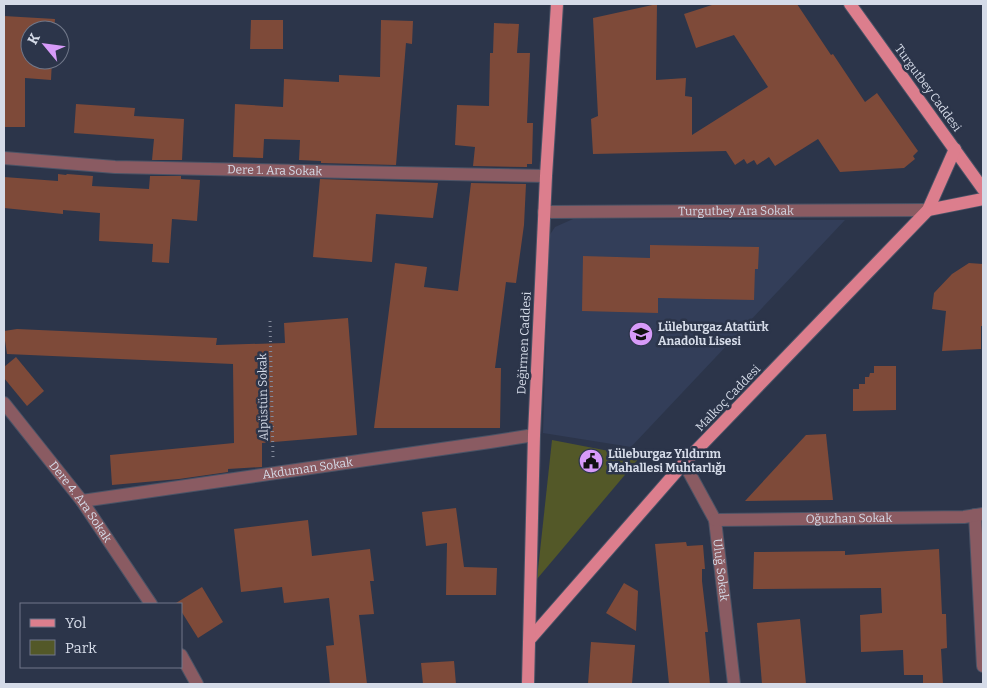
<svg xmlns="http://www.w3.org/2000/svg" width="987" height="688" viewBox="0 0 987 688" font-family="Bitter,serif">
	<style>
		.built { fill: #333e59 }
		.green { fill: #535828 }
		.building { fill: #7e4a39 }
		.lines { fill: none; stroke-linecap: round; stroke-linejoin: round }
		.street-casing { stroke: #4a5366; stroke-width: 14 }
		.primary-casing { stroke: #4a5366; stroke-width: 14 }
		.path { stroke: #838a9b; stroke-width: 3; stroke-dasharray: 1 4; stroke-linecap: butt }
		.street { stroke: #8a5b62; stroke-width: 12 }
		.primary { stroke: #dc7e8d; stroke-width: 12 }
		.labels { text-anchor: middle; stroke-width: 5; stroke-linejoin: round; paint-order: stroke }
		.street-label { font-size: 12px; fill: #d5dbe8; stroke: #2c354a }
		.poi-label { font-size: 12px; font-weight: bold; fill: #d5dbe8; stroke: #2c354a; text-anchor: start }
	</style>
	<rect width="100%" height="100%" fill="#2c354a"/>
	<!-- built -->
	<path class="built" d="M573,219L845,220L631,447L543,433L549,236L555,227Z"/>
	<!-- green -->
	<path class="green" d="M552,440L640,457L537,579Z"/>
	<!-- building -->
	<g class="building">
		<path d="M657,4L656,80L686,78L685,96L692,97V135L768,87L734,35L696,48L684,14L715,4H797L831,55L833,54L865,102L877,93L918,151L913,156L915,159L904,168L840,172L818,139L775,166L769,157L757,165L754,160L747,164L744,159L735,165L726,151L593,154L591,119L598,116L593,18Z"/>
		<path d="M4,16L55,19L54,30H30V60H52L51,80L25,78V127H4Z"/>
		<path d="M251,20H283V49H250Z"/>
		<path d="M381,20L413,21L412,44L406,43L396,165L321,163V161L299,160L300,140L264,139L263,158L233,157L235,104L283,107L284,79L339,82V75L380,77Z"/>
		<path d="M494,23L519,24L517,53H530L527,123H533L532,164H527V167L473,166L475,147L455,145L457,105L489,106L490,53H493Z"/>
		<path d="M76,104L135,108L134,116L184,119L182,160H152L154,139L74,133Z"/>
		<path d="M58,174L66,175L67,174L93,176L92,186L149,189L150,176H181V179L200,180L197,221L172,219L169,263L152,262L153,244L99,241L100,213L63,210V214L4,208V177L58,181Z"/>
		<path d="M320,179L438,183L433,218L376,214L372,262L313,257Z"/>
		<path d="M471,183L526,184L524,225L516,283L506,282L495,368H501L500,428H374L395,263L427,267L424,287L458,291Z"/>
		<path d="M650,245L759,247L758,269H755L754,300L658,298V313L582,311L583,256L650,258Z"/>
		<path d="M969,263L983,264V326H981V349L942,351L946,311L932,309L934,293L952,274Z"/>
		<path d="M348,318L357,435L262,443V467L228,469V472L179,479L112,485L110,455L234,443L233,364L7,354L4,334V331L17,329L217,338L216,345L285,343L284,323Z"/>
		<path d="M16,357L44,391L27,406L4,378V367Z"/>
		<path d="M874,366H896V410L853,411V389H859V384H865V377H869L870,373H874Z"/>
		<path d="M826,434L833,500L745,501L806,435Z"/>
		<path d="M456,508L464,567L497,568L496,595H446L447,543L426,546L422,512Z"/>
		<path d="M308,520L312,556L370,549L374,581H370L374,614L359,615L367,684H330L326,646L334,645L329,598L284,603L282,587L241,592L234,529Z"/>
		<path d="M686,542L687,546L703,545L705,569H702V581L708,632H705L710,684H669L655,544Z"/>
		<path d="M939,549L942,614H946L947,648L941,649L943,684H923V675H904L903,650L861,652L860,615L882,613L881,588L753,589L754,552L845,551V555Z"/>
		<path d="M624,583L638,591L636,631L606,613Z"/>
		<path d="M202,587L223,622L198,638L181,611V604L176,603Z"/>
		<path d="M800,619L806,684H762L757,623Z"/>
		<path d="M591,642L635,645L632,684H588Z"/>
		<path d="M454,661L456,684H423L421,663Z"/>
	</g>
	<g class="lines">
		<!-- street casing -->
		<g class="street-casing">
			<g id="street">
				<path id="s1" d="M4,158L115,167L546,176"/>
				<path id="s2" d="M544,212L928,210"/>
				<path id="s3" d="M4,403L82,501L151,604"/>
				<path id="s4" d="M684,463L715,520L734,684"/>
				<path id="s5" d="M82,501L490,442L534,435"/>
				<path d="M975,515L983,666"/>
				<path id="s6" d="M715,520L964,517L983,514"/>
				<path d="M181,655L197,684"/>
			</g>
		</g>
		<!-- primary casing -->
		<g class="primary-casing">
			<g id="primary">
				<path d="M850,4L983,189"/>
				<path d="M928,210L983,199"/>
				<path d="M530,639L684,463L928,210L955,149"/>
				<path d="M528,684L534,435L546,176L557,4"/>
			</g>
		</g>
		<!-- path -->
		<path class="path" d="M270,321L273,457"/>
		<!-- street -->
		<use href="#street" class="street"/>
		<!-- primary -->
		<use href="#primary" class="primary"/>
	</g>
	<!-- icons -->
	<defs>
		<g id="school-disc" transform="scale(1.25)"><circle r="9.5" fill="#d79bf9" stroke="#2c354a"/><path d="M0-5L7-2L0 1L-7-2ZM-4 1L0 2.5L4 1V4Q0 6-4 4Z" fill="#111"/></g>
		<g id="civic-disc" transform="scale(1.25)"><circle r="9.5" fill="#d79bf9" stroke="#2c354a"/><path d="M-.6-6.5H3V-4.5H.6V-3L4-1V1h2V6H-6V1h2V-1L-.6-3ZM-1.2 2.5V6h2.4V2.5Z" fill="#111"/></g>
	</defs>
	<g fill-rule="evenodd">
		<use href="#school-disc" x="641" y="334"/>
		<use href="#civic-disc" x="591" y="461"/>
	</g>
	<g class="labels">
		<!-- street labels -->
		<g class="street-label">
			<text transform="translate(928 88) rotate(54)" y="4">Turgutbey Caddesi</text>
			<text dy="4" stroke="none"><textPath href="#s1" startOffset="271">Dere 1. Ara Sokak</textPath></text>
			<text dy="4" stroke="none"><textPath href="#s2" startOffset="192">Turgutbey Ara Sokak</textPath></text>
			<text transform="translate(524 343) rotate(-87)" y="4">Değirmen Caddesi</text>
			<text transform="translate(263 397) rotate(-91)" y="4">Alpüstün Sokak</text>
			<text transform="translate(728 398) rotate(-46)" y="4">Malkoç Caddesi</text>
			<text dy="4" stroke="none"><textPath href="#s5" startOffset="228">Akduman Sokak</textPath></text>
			<text dy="4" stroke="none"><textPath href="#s3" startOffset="125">Dere 4. Ara Sokak</textPath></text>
			<text dy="4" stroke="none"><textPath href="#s6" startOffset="134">Oğuzhan Sokak</textPath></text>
			<text dy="4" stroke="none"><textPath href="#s4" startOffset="115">Uluğ Sokak</textPath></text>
		</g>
		<!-- poi labels -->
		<g class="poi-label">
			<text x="658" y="331">Lüleburgaz Atatürk<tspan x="658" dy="14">Anadolu Lisesi</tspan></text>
			<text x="608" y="458">Lüleburgaz Yıldırım<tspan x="608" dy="14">Mahallesi Muhtarlığı</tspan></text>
		</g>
	</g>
	<!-- border -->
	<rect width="987" height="688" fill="none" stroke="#d5dbe8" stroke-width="10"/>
	<!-- legend -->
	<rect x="20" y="603" width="162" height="65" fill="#2c354a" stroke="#707789"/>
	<rect x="30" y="619" width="25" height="8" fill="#dc7e8d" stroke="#707789"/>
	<text x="65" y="628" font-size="15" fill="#d5dbe8">Yol</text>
	<rect x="30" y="640" width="25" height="15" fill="#535828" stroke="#707789"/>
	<text x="65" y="653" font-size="15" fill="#d5dbe8">Park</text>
	<!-- north arrow -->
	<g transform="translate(45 45) rotate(299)"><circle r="24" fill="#2c354a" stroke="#707789"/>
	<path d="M0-4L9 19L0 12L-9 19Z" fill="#d79bf9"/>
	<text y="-8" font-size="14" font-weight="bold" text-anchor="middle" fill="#d5dbe8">K</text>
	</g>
</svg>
